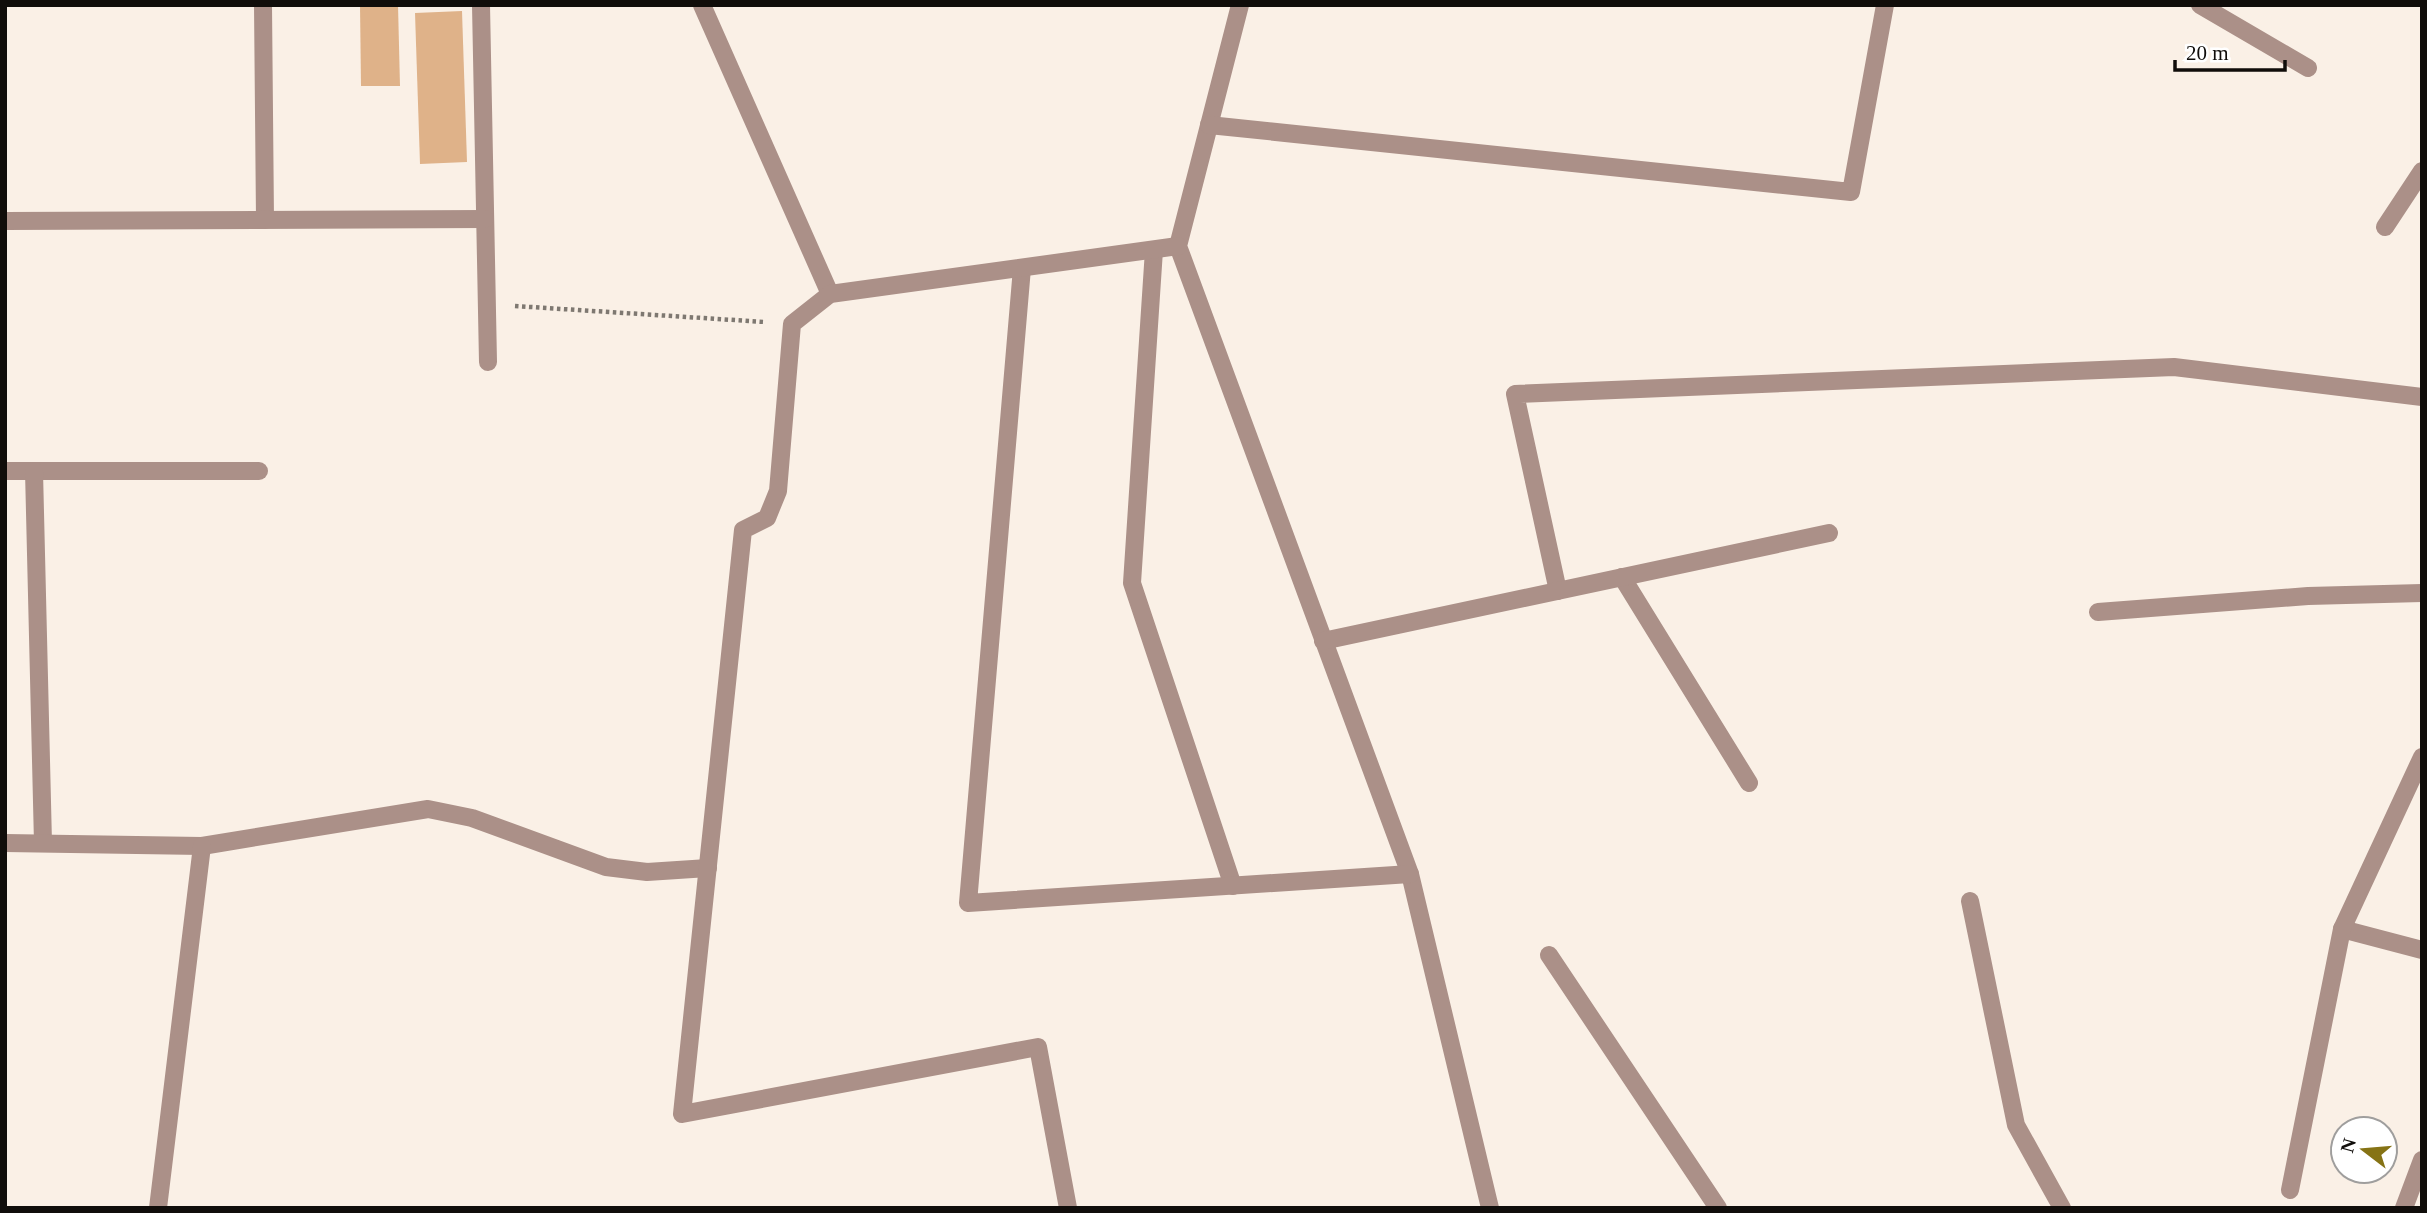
<svg xmlns="http://www.w3.org/2000/svg" width="2427" height="1213" viewBox="0 0 2427 1213" font-family="'Times New Roman',serif">
	<style>
		.building { fill: #dfb289 }
		.lines { fill: none; stroke-linecap: round; stroke-linejoin: round }
		.path { stroke: #7e7871; stroke-width: 4.5; stroke-dasharray: 3.5 3.5; stroke-linecap: butt }
		.minor { stroke: #ab9088; stroke-width: 18 }
	</style>
	<rect width="100%" height="100%" fill="#faf0e6"/>
	<!-- building -->
	<g class="building">
		<path d="M360,5H398L400,86H361Z"/>
		<path d="M462,11L467,162L420,164L415,13Z"/>
	</g>
	<g class="lines">
		<!-- path -->
		<path class="path" d="M515,306L765,322"/>
		<!-- minor -->
		<g class="minor">
			<path d="M263,5L265,220"/>
			<path d="M481,5L488,362"/>
			<path d="M702,5L830,294"/>
			<path d="M1240,5L1178,246L1410,874L1490,1208"/>
			<path d="M2200,5L2308,68"/>
			<path d="M1209,125L1851,192L1885,5"/>
			<path d="M5,221L485,219"/>
			<path d="M2385,227L2422,171"/>
			<path d="M1154,250L1132,583L1233,886"/>
			<path d="M1022,268L968,903L1410,874"/>
			<path d="M5,471H259"/>
			<path d="M34,471L43,843"/>
			<path d="M1622,577L1749,783"/>
			<path d="M1558,591L1515,394L2174,367L2422,397"/>
			<path d="M2098,612L2308,596L2422,593"/>
			<path d="M1323,641L1829,533"/>
			<path d="M5,843L202,846L428,809L472,818L606,867L647,872L708,868"/>
			<path d="M1970,901L2016,1125L2062,1208"/>
			<path d="M2342,929L2422,950"/>
			<path d="M1549,955L1718,1208"/>
			<path d="M2290,1190L2342,929L2422,757"/>
			<path d="M158,1208L202,846"/>
			<path d="M1068,1208L1038,1047L682,1114L743,530L767,518L778,491L792,324L830,294L1178,246"/>
			<path d="M2404,1208L2422,1160"/>
		</g>
	</g>
	<!-- border -->
	<rect width="2427" height="1213" fill="none" stroke="#100d0a" stroke-width="14"/>
	<!-- north arrow -->
	<g transform="translate(2364 1150) rotate(286)"><circle r="33" fill="#ffffff" stroke="#9f9e9d" stroke-width="2"/>
	<path d="M0-5L12 26L0 18L-12 26Z" fill="#867315"/>
	<text y="-10" font-size="19" font-weight="bold" text-anchor="middle" fill="#100d0a">N</text>
	</g>
	<!-- scale -->
	<path d="M2175 60v10h110v-10" fill="none" stroke="#100d0a" stroke-width="3.5"/>
	<text x="2186" y="60" font-size="21" fill="#100d0a" stroke="#ffffff" stroke-width="5" paint-order="stroke">20 m</text>
</svg>
